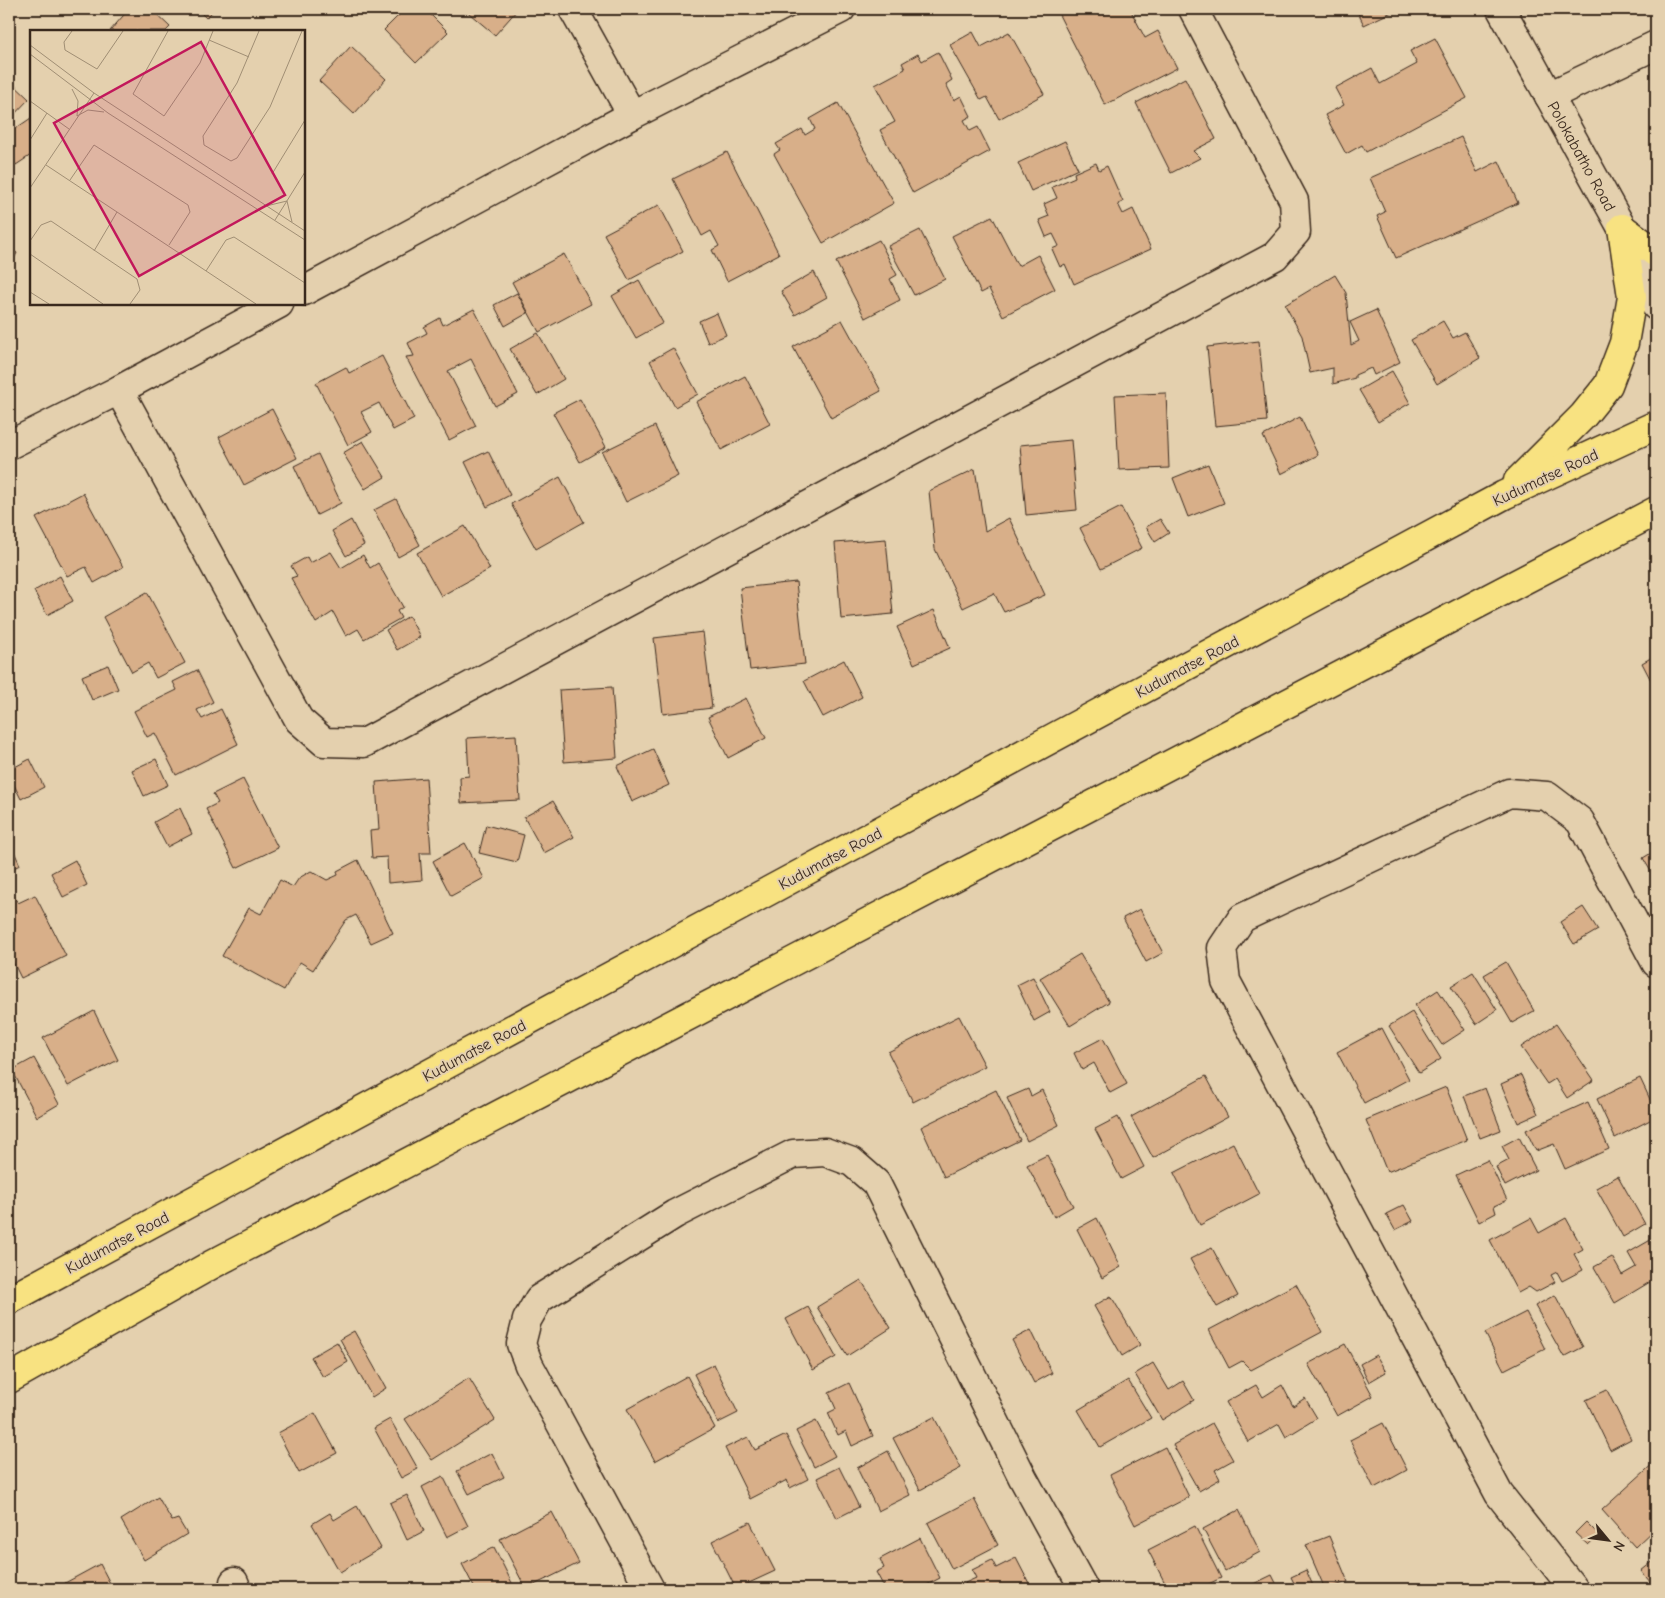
<svg xmlns="http://www.w3.org/2000/svg" width="1665" height="1598" viewBox="0 0 1665 1598" font-family="'Comic Neue',sans-serif">
	<style>
		.building { fill: #d8af89; stroke: #3b2a1e }
		.lines { fill: none; stroke-linecap: round; stroke-linejoin: round }
		.minor-casing { stroke: #3b2a1e; stroke-width: 31 }
		.tertiary-casing { stroke: #3b2a1e; stroke-width: 31 }
		.primary-casing { stroke: #3b2a1e; stroke-width: 31 }
		.minor { stroke: #e4d0ae; stroke-width: 28 }
		.tertiary { stroke: #e4d0ae; stroke-width: 28 }
		.primary { stroke: #f8e281; stroke-width: 28 }
		.labels { text-anchor: middle; stroke-width: 4; stroke-linejoin: round; paint-order: stroke }
		.street-label { font-size: 16px; fill: #3b2a1e; stroke: #e4d0ae }
		.inset-road { fill: none; stroke: #a08e74; stroke-width: 1 }
		.view { fill: #c2185b; fill-opacity: 0.15; stroke: #c2185b; stroke-width: 2.5 }
		.inset-edge { fill: none; stroke: #3b2a1e; stroke-width: 2.5 }
	</style>
	<rect width="100%" height="100%" fill="#e4d0ae"/>
	<filter id="ink" filterUnits="userSpaceOnUse"><feTurbulence type="fractalNoise" baseFrequency=".02" numOctaves="2"/><feDisplacementMap in="SourceGraphic" scale="10" xChannelSelector="R" yChannelSelector="G"/><feConvolveMatrix kernelMatrix="1 2 1 2 8 2 1 2 1" color-interpolation-filters="sRGB"/></filter>
	<g filter="url(#ink)">
		<!-- building -->
		<g class="building">
			<path d="M129,9H151L170,27L166,31H110Z"/>
			<path d="M197,9H215L206,18Z"/>
			<path d="M405,9H425L448,32L416,63L384,30Z"/>
			<path d="M464,9H518L495,35Z"/>
			<path d="M1056,9H1130L1145,38L1158,31L1177,68L1105,105Z"/>
			<path d="M1356,9H1398L1364,25Z"/>
			<path d="M973,32L981,47L1009,32L1044,94L999,119L987,97L981,100L950,45Z"/>
			<path d="M1435,38L1467,98L1366,152L1362,145L1346,154L1325,115L1344,105L1335,88L1372,68L1380,84L1417,64L1410,51Z"/>
			<path d="M351,46L386,79L354,114L319,81Z"/>
			<path d="M938,52L952,80L946,84L954,100L961,96L971,116L964,120L970,131L978,127L990,151L913,193L880,130L895,122L875,85L905,69L902,63L918,54L922,61Z"/>
			<path d="M1185,78L1216,139L1193,151L1200,158L1171,173L1136,103Z"/>
			<path d="M9,80L29,99L9,120Z"/>
			<path d="M838,103L894,203L823,243L774,154L780,150L776,144L802,129L805,135L815,129L810,119Z"/>
			<path d="M31,118V155L16,165L9,155V133Z"/>
			<path d="M1461,137L1477,172L1499,161L1518,203L1396,258L1377,216L1385,212L1370,178Z"/>
			<path d="M1065,141L1078,169L1031,191L1018,163Z"/>
			<path d="M727,152L779,254L727,281L712,250L719,246L711,231L702,236L673,179Z"/>
			<path d="M1096,163L1099,170L1107,166L1123,202L1118,204L1123,214L1133,209L1151,249L1074,284L1065,264L1060,267L1052,249L1059,246L1053,234L1046,237L1039,220L1049,216L1044,204L1057,198L1052,187L1075,177L1074,173Z"/>
			<path d="M659,205L683,251L629,280L604,234Z"/>
			<path d="M992,216L1018,266L1038,255L1055,289L1003,316L989,289L981,293L952,236Z"/>
			<path d="M920,230L945,279L914,295L888,246Z"/>
			<path d="M879,240L897,275L890,279L900,300L865,318L836,262Z"/>
			<path d="M9,248L17,253L9,268Z"/>
			<path d="M564,254L591,304L539,332L512,282Z"/>
			<path d="M814,272L827,297L795,315L781,291Z"/>
			<path d="M1335,275L1346,293L1351,345L1359,341L1350,322L1376,310L1400,362L1374,375L1371,368L1355,375V378L1333,384V368L1310,373L1302,336L1285,305Z"/>
			<path d="M639,280L663,323L636,338L612,296Z"/>
			<path d="M517,293L528,313L505,326L494,305Z"/>
			<path d="M474,309L518,394L495,406L471,359L448,371L476,426L449,440L406,357L414,356L408,343L427,333L424,327L440,318L443,325Z"/>
			<path d="M717,313L726,335L708,343L699,321Z"/>
			<path d="M842,320L881,391L831,418L793,347Z"/>
			<path d="M1443,321L1453,338L1465,332L1480,358L1437,384L1411,340Z"/>
			<path d="M538,333L564,379L537,395L510,349Z"/>
			<path d="M1259,341L1267,421L1215,426L1207,347Z"/>
			<path d="M673,348L698,394L675,407L650,361Z"/>
			<path d="M382,356L414,419L393,430L379,403L361,412L372,432L348,445L316,383L346,367L349,373Z"/>
			<path d="M1392,371L1410,403L1378,422L1359,390Z"/>
			<path d="M745,376L770,424L721,450L696,402Z"/>
			<path d="M1166,393L1169,468L1119,470L1115,395Z"/>
			<path d="M580,399L606,447L580,462L553,413Z"/>
			<path d="M272,409L297,458L244,485L219,437Z"/>
			<path d="M1300,417L1318,455L1281,474L1263,436Z"/>
			<path d="M655,426L678,476L626,502L602,452Z"/>
			<path d="M1071,440L1077,510L1026,515L1020,445Z"/>
			<path d="M363,441L385,477L365,489L343,453Z"/>
			<path d="M488,451L510,495L487,507L465,462Z"/>
			<path d="M318,454L341,503L317,515L294,466Z"/>
			<path d="M1208,464L1224,503L1188,517L1173,478Z"/>
			<path d="M975,469L985,531L1009,518L1045,595L1004,612L994,593L963,608L935,549L929,491Z"/>
			<path d="M560,477L584,522L536,549L511,504Z"/>
			<path d="M83,493L123,567L94,583L86,567L67,576L36,518Z"/>
			<path d="M396,499L420,545L398,557L374,510Z"/>
			<path d="M1121,507L1142,548L1101,569L1080,528Z"/>
			<path d="M1160,519L1169,533L1155,542L1146,527Z"/>
			<path d="M351,520L364,545L346,556L332,531Z"/>
			<path d="M465,526L490,569L441,596L417,553Z"/>
			<path d="M886,539L893,614L841,619L835,543Z"/>
			<path d="M331,552L341,568L363,555L370,568L378,563L403,607L397,611L401,618L364,639L358,629L346,636L333,612L316,623L291,578L297,576L291,566L307,557L310,563Z"/>
			<path d="M60,576L73,601L47,615L34,591Z"/>
			<path d="M796,582L805,664L750,670L740,588Z"/>
			<path d="M147,592L185,663L156,678L148,663L132,672L103,617Z"/>
			<path d="M934,610L950,648L914,664L897,627Z"/>
			<path d="M409,616L420,637L397,650L386,630Z"/>
			<path d="M703,632L712,708L663,714L654,638Z"/>
			<path d="M1656,655V690L1642,663Z"/>
			<path d="M844,660L862,697L823,717L804,681Z"/>
			<path d="M108,665L118,689L92,700L82,676Z"/>
			<path d="M197,670L213,702L197,710L202,719L221,709L238,744L176,775L155,733L147,737L134,711L177,690L173,682Z"/>
			<path d="M612,687L617,758L564,762L559,690Z"/>
			<path d="M746,698L766,738L728,758L708,717Z"/>
			<path d="M516,735L520,800L461,803L460,777L469,776L467,738Z"/>
			<path d="M653,749L669,785L632,802L617,766Z"/>
			<path d="M30,759L44,787L21,799L9,775V770Z"/>
			<path d="M156,759L168,785L144,796L132,770Z"/>
			<path d="M426,778L431,853H420L422,880L388,883L387,857L372,858L370,831L379,830L376,782Z"/>
			<path d="M243,779L278,848L236,868L206,809L218,803L213,794Z"/>
			<path d="M553,801L574,837L544,853L524,817Z"/>
			<path d="M180,808L192,834L167,847L154,822Z"/>
			<path d="M486,825L524,835L517,862L479,853Z"/>
			<path d="M9,840L20,865L9,870Z"/>
			<path d="M465,843L484,878L451,896L433,861Z"/>
			<path d="M1656,850V880L1643,858Z"/>
			<path d="M75,860L87,885L63,897L51,873Z"/>
			<path d="M358,860L393,933L371,943L356,915L346,920L313,970L300,962L284,990L222,956L249,908L261,914L280,880L293,887L299,878L311,871L327,880L338,875L337,871Z"/>
			<path d="M11,891L18,903L35,895L66,956L21,978L9,954V892Z"/>
			<path d="M1583,907L1598,930L1574,944L1560,922Z"/>
			<path d="M1140,909L1163,953L1146,962L1123,918Z"/>
			<path d="M1080,954L1109,1002L1070,1026L1040,978Z"/>
			<path d="M1506,962L1534,1011L1512,1023L1484,975Z"/>
			<path d="M1473,972L1497,1010L1476,1024L1451,986Z"/>
			<path d="M1033,977L1050,1012L1034,1021L1017,985Z"/>
			<path d="M1438,990L1465,1030L1442,1045L1415,1005Z"/>
			<path d="M94,1011L118,1060L68,1086L43,1038Z"/>
			<path d="M1412,1012L1441,1059L1419,1073L1389,1026Z"/>
			<path d="M959,1016L985,1066L913,1102L888,1052Z"/>
			<path d="M1556,1024L1594,1080L1567,1098L1555,1079L1547,1084L1521,1047Z"/>
			<path d="M1382,1028L1409,1079L1364,1103L1337,1052Z"/>
			<path d="M1103,1038L1127,1084L1110,1093L1094,1063L1082,1070L1074,1053Z"/>
			<path d="M34,1058L59,1104L37,1117L12,1070Z"/>
			<path d="M1521,1075L1538,1114L1518,1123L1501,1084Z"/>
			<path d="M1206,1076L1228,1117L1153,1158L1131,1117Z"/>
			<path d="M1640,1078L1656,1112V1117L1615,1138L1597,1099Z"/>
			<path d="M1446,1087L1467,1140L1387,1172L1366,1120Z"/>
			<path d="M1485,1088L1501,1130L1480,1138L1464,1096Z"/>
			<path d="M1028,1089L1031,1096L1042,1090L1059,1125L1027,1141L1007,1098Z"/>
			<path d="M996,1090L1020,1140L944,1177L921,1127Z"/>
			<path d="M1588,1102L1609,1149L1565,1169L1554,1144L1536,1151L1526,1130Z"/>
			<path d="M1118,1117L1144,1167L1121,1179L1095,1129Z"/>
			<path d="M1519,1137L1536,1170L1505,1186L1496,1167L1509,1160L1502,1146Z"/>
			<path d="M1233,1143L1259,1194L1200,1225L1174,1173Z"/>
			<path d="M1047,1155L1073,1206L1054,1217L1027,1165Z"/>
			<path d="M1488,1160L1507,1200L1494,1206L1496,1213L1479,1222L1456,1175Z"/>
			<path d="M1618,1176L1645,1224L1623,1237L1596,1188Z"/>
			<path d="M1404,1205L1413,1221L1395,1230L1386,1214Z"/>
			<path d="M1097,1218L1121,1267L1102,1278L1077,1229Z"/>
			<path d="M1531,1218L1539,1233L1566,1218L1583,1249L1574,1254L1583,1270L1562,1281L1557,1272L1551,1275L1555,1282L1536,1292L1529,1287L1518,1293L1490,1240Z"/>
			<path d="M1654,1238L1656,1242V1293L1650,1282L1615,1303L1594,1267L1612,1257L1622,1275L1636,1267L1628,1253Z"/>
			<path d="M1212,1248L1238,1296L1217,1307L1190,1259Z"/>
			<path d="M861,1280L891,1328L847,1356L817,1307Z"/>
			<path d="M1296,1284L1322,1332L1251,1370L1242,1361L1229,1368L1209,1330Z"/>
			<path d="M1555,1295L1583,1347L1564,1357L1535,1306Z"/>
			<path d="M1111,1296L1140,1345L1122,1356L1094,1306Z"/>
			<path d="M808,1307L836,1357L813,1370L786,1319Z"/>
			<path d="M1526,1312L1545,1349L1504,1370L1485,1333Z"/>
			<path d="M1031,1330L1052,1373L1034,1383L1012,1340Z"/>
			<path d="M354,1331L386,1388L372,1397L340,1339Z"/>
			<path d="M337,1342L348,1362L323,1377L311,1357Z"/>
			<path d="M1345,1344L1373,1396L1337,1416L1308,1364Z"/>
			<path d="M1376,1355L1386,1372L1369,1382L1360,1364Z"/>
			<path d="M1153,1363L1169,1390L1183,1381L1194,1400L1162,1420L1135,1374Z"/>
			<path d="M714,1364L738,1413L718,1423L694,1374Z"/>
			<path d="M687,1376L715,1428L655,1461L627,1409Z"/>
			<path d="M469,1378L495,1420L432,1460L405,1419Z"/>
			<path d="M1128,1380L1151,1418L1100,1447L1078,1410Z"/>
			<path d="M849,1383L873,1436L852,1446L846,1431L838,1435L828,1413L836,1409L829,1393Z"/>
			<path d="M1256,1385L1263,1397L1282,1385L1293,1406L1305,1398L1317,1418L1286,1437L1279,1424L1248,1442L1226,1402Z"/>
			<path d="M1607,1390L1631,1439L1610,1450L1586,1400Z"/>
			<path d="M315,1413L337,1453L299,1473L278,1433Z"/>
			<path d="M934,1417L961,1468L920,1490L893,1438Z"/>
			<path d="M390,1419L418,1469L401,1478L374,1428Z"/>
			<path d="M816,1421L835,1456L814,1467L796,1431Z"/>
			<path d="M1212,1423L1233,1460L1215,1470L1220,1479L1199,1491L1173,1445Z"/>
			<path d="M1383,1423L1407,1470L1374,1488L1350,1440Z"/>
			<path d="M786,1435L808,1479L790,1488L787,1480L750,1499L725,1448L748,1437L755,1450Z"/>
			<path d="M1165,1447L1189,1497L1135,1525L1110,1475Z"/>
			<path d="M888,1451L910,1495L878,1511L857,1468Z"/>
			<path d="M492,1453L504,1477L469,1494L457,1471Z"/>
			<path d="M1656,1461V1527L1635,1547L1602,1510Z"/>
			<path d="M839,1467L859,1507L837,1518L817,1478Z"/>
			<path d="M443,1476L468,1526L447,1537L422,1487Z"/>
			<path d="M407,1495L424,1531L407,1540L390,1503Z"/>
			<path d="M158,1497L172,1521L178,1519L187,1534L144,1560L121,1520Z"/>
			<path d="M974,1499L998,1545L952,1569L928,1523Z"/>
			<path d="M357,1506L381,1548L340,1572L312,1524L330,1513L334,1520Z"/>
			<path d="M1239,1510L1260,1552L1225,1571L1203,1529Z"/>
			<path d="M552,1512L579,1563L526,1589L500,1539Z"/>
			<path d="M750,1522L775,1571L736,1589L712,1541Z"/>
			<path d="M1586,1522L1599,1535L1588,1545L1575,1533Z"/>
			<path d="M1195,1526L1221,1578L1198,1589H1168L1148,1550Z"/>
			<path d="M1329,1536L1348,1582L1325,1589L1306,1545Z"/>
			<path d="M920,1538L940,1578L919,1589H885L876,1572L884,1568L880,1559Z"/>
			<path d="M494,1547L515,1589H475L462,1564Z"/>
			<path d="M1016,1558L1032,1589H967L965,1583L976,1578L972,1570L992,1560L996,1568Z"/>
			<path d="M1656,1559V1589L1641,1571Z"/>
			<path d="M100,1564L113,1589H68L65,1583Z"/>
			<path d="M1306,1570L1314,1588L1297,1589L1291,1577Z"/>
			<path d="M1272,1575L1279,1589H1243Z"/>
		</g>
		<g class="lines">
			<!-- minor casing -->
			<g class="minor-casing">
				<g id="minor">
					<path d="M573,9L632,115"/>
					<path d="M1549,96L1656,45"/>
					<path d="M304,291L632,115L841,9"/>
					<path d="M119,390L299,720L324,742L364,743L1275,256L1296,232L1294,201L1193,9"/>
					<path d="M9,445L119,390L279,304"/>
					<path d="M234,1582L237,1589"/>
					<path d="M650,1589L529,1365L521,1344L527,1320L539,1299L675,1214L793,1154L825,1152L852,1162L876,1183L1023,1478L1084,1589"/>
					<path d="M1574,1589L1499,1494L1226,981L1222,948L1242,918L1509,793L1547,796L1580,821L1656,963"/>
				</g>
			</g>
			<!-- tertiary casing -->
			<g class="tertiary-casing">
				<path id="tertiary" d="M1501,9L1622,228L1656,306"/>
			</g>
			<!-- primary casing -->
			<g class="primary-casing">
				<g id="primary">
					<path d="M1622,228L1656,253"/>
					<path d="M1518,481L1583,416L1608,385L1624,343L1632,297L1622,228"/>
					<path d="M9,1300L1504,495L1656,425"/>
					<path d="M9,1379L211,1265L1656,511"/>
				</g>
			</g>
			<!-- minor -->
			<use href="#minor" class="minor"/>
			<!-- tertiary -->
			<use href="#tertiary" class="tertiary"/>
			<!-- primary -->
			<use href="#primary" class="primary"/>
		</g>
	</g>
	<g class="labels">
		<!-- street labels -->
		<g class="street-label">
			<text transform="translate(1582 156) rotate(61)" y="6">Polokabatho Road</text>
			<text transform="translate(1545 477) rotate(-25)" y="6">Kudumatse Road</text>
			<text transform="translate(1187 666) rotate(-28)" y="6">Kudumatse Road</text>
			<text transform="translate(830 858) rotate(-28)" y="6">Kudumatse Road</text>
			<text transform="translate(474 1050) rotate(-28)" y="6">Kudumatse Road</text>
			<text transform="translate(117 1242) rotate(-28)" y="6">Kudumatse Road</text>
		</g>
	</g>
	<!-- overview -->
	<g transform="translate(30 30)">
		<rect width="275" height="275" fill="#e4d0ae"/>
		<path class="inset-road" d="M42,1L34,12L35,20L67,39L93,1M138,1L103,64L134,86L170,33L183,1M229,1L207,53L173,106L174,115L201,131L207,128L240,77L272,1M179,10L219,27M0,15L64,63L275,201M0,24L78,83L275,210M42,59L48,71L47,86M0,71L39,99M47,86L58,80L74,82M0,110L17,83M16,135L226,274M242,144L275,90M40,150L64,115L158,175L160,182L139,215M0,158L64,63M236,176L257,171L262,192M245,190L275,142M0,211L11,195L21,191L107,249L110,260L100,274M64,221L87,182M0,224L73,274M176,241L196,210L204,207L275,253M0,262L19,274"/>
		<path class="view" d="M171,12L255,165L109,246L24,93Z"/>
		<rect width="275" height="275" class="inset-edge"/>
	</g>
	<!-- margin -->
	<rect width="1665" height="1598" fill="none" stroke="#e4d0ae" stroke-width="30"/>
	<rect x="15" y="15" width="1635" height="1568" fill="none" stroke="#3b2a1e" stroke-width="2" filter="url(#ink)"/>
	<!-- north arrow -->
	<g transform="translate(1608 1540) rotate(119)" stroke="#e4d0ae" stroke-width="4" paint-order="stroke">
	<path d="M0-4L9 19L0 12L-9 19Z" fill="#3b2a1e"/>
	<text y="-8" font-size="14" font-weight="bold" text-anchor="middle" fill="#3b2a1e">N</text>
	</g>
</svg>
